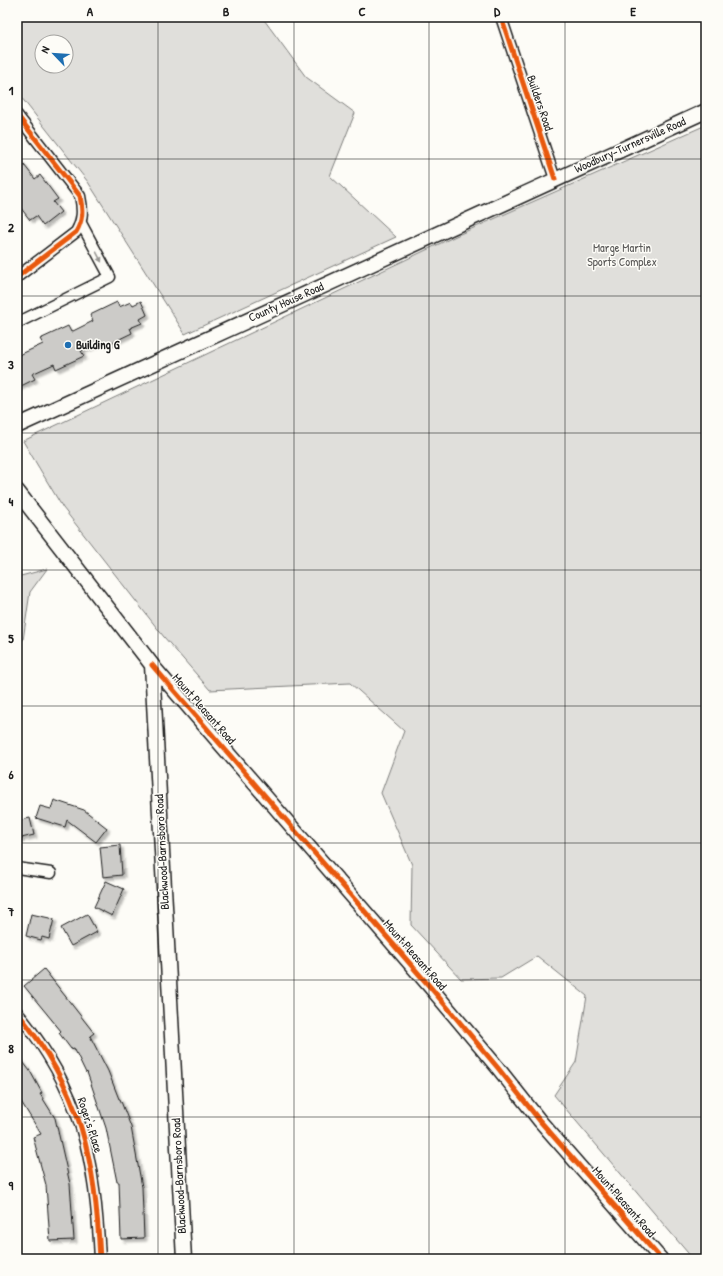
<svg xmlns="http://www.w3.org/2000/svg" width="723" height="1276" viewBox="0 0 723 1276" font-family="'Patrick Hand',sans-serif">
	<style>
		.green { fill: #e0dfdb; stroke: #7e7e7c; fill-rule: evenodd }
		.building { fill: #cccbc8; stroke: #1c1c1c; filter: url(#shadow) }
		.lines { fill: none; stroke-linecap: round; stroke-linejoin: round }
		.minor-casing { stroke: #1c1c1c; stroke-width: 13 }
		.tertiary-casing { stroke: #1c1c1c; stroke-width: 16 }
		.secondary-casing { stroke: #1c1c1c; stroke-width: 17 }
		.minor { stroke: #fdfcf7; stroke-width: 10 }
		.tertiary { stroke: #fdfcf7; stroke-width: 13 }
		.secondary { stroke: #fdfcf7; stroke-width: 14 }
		.cycleway-casing { stroke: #fdfcf7; stroke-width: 8 }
		.cycleway { stroke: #e8590c; stroke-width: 5 }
		.oneway { fill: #989794 }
		.grid { fill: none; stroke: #1c1c1c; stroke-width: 1; stroke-opacity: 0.55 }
		.poi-dot { fill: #1f6fb2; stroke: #fdfcf7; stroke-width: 1.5 }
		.labels { text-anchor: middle; stroke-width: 3; stroke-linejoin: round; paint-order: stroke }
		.street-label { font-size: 12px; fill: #1c1c1c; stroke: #fdfcf7 }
		.park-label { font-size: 12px; fill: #575655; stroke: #fdfcf7 }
		.poi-label { font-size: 12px; font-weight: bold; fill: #1c1c1c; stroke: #fdfcf7; text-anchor: start }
		.neatline { fill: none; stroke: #1c1c1c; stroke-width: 1.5 }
		.grid-label { font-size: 13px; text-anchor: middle; font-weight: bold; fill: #1c1c1c }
	</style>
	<defs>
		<filter id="shadow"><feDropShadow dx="3" dy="3" stdDeviation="1" flood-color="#0004"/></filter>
	</defs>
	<rect width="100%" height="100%" fill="#fdfcf7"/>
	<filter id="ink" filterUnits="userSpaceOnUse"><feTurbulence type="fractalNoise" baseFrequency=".025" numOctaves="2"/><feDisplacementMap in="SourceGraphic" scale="8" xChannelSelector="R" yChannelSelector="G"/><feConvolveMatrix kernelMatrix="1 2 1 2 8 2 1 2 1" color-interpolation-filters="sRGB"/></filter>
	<g filter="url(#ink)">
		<!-- green -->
		<g class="green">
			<path d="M17,17H262L306,77L355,113L330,176L396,237L185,334L88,182L17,92ZM42,42H66V66H42Z"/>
			<path d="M706,125V1259H693L554,1095L576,1062L587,996L537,956L501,978L461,979L411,925L412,865L381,793L404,731L350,683L210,690L164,637L63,508L23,441L460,234Z"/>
			<path d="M47,569L30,592L23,640L17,643V577Z"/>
		</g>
		<!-- building -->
		<g class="building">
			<path d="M17,156L35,179L40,175L58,199L53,202L61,212L43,226L36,216L30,220L17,203Z"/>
			<path d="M141,301L147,315L140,319L142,323L130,328L132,333L105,346L103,341L81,351L84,356L56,369L54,364L32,374L35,379L17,388V356L43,344L40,339L68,326L71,332L93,321L90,315L117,302L119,307L131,302L133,305Z"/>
			<path d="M54,800L84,810L107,828L96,842L67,820L65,827L36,818L40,806L51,809Z"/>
			<path d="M30,818L34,835L17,839V821Z"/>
			<path d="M120,845L122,875L103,877L100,847Z"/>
			<path d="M106,881L124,889L112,916L94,907Z"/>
			<path d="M31,914L54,919L49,939L42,937L41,940L26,936Z"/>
			<path d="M87,914L97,932L71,946L61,928Z"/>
			<path d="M44,969L94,1033L90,1036L108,1071L119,1099H120L131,1127L142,1187L144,1238L121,1239L119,1182H117L106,1128L87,1072L86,1073L74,1048L71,1049L59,1033L61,1031L24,986Z"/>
			<path d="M17,1054L30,1071L42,1093L40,1094L55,1118L70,1184L74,1240L50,1241L46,1185L33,1137L41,1134L17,1095Z"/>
		</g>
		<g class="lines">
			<!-- minor casing -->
			<g class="minor-casing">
				<g id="minor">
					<path d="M501,17L555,179"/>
					<path d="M17,115L80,196C83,210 83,220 76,232L17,277"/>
					<path d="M17,323L110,277L81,223"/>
					<path d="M17,868L51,873"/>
					<path d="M17,1012C82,1092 95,1158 100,1259"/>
				</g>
			</g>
			<!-- tertiary casing -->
			<g class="tertiary-casing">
				<path id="tertiary" d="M152,665L431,988L498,1068L540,1121L661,1259"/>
			</g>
			<!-- secondary casing -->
			<g class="secondary-casing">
				<g id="secondary">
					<path d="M17,426L706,111"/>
					<path d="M17,491L152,665L184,1259"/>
				</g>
			</g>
			<!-- minor -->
			<use href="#minor" class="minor"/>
			<!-- tertiary -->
			<use href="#tertiary" class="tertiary"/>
			<!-- secondary -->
			<use href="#secondary" class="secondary"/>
			<!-- cycleway casing -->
			<g class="cycleway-casing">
				<g id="cycleway">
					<path d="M501,17L555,179"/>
					<path d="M17,115L80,196C83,210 83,220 76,232L17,277"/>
					<path d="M152,665L431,988L498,1068L540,1121L661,1259"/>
					<path d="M17,1012C82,1092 95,1158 100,1259"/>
				</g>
			</g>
			<!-- cycleway -->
			<use href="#cycleway" class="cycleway"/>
		</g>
		<!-- one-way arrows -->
		<defs><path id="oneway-solid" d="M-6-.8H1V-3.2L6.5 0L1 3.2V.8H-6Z"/></defs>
		<use class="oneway" href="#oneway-solid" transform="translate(99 257) rotate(62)"/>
	</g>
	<!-- grid -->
	<path class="grid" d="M158,17V1259M294,17V1259M429,17V1259M565,17V1259M17,159H706M17,296H706M17,433H706M17,570H706M17,706H706M17,843H706M17,980H706M17,1117H706"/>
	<!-- markers -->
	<circle class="poi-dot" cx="68" cy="345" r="4"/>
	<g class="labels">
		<!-- street labels -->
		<g class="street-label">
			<text transform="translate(540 103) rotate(71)" y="4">Builders Road</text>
			<text transform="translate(630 145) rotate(-24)" y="4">Woodbury-Turnersville Road</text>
			<text transform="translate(286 302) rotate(-24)" y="4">County House Road</text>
			<text transform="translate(204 709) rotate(49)" y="4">Mount Pleasant Road</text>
			<text transform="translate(162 852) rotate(-93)" y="4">Blackwood-Barnsboro Road</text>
			<text transform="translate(415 955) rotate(49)" y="4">Mount Pleasant Road</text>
			<text transform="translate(90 1125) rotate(72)" y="4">Roger's Place</text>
			<text transform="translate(179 1176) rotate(-93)" y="4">Blackwood-Barnsboro Road</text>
			<text transform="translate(624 1202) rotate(49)" y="4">Mount Pleasant Road</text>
		</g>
		<!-- park labels -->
		<g class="park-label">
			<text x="622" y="252">Marge Martin<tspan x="622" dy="14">Sports Complex</tspan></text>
		</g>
		<!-- poi labels -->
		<g class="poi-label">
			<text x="76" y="349">Building G</text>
		</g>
	</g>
	<!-- margin -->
	<rect width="723" height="1276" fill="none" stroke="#fdfcf7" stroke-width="44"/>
	<!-- north arrow -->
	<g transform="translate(54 54) rotate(295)"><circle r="19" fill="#fdfcf7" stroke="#a3a29f"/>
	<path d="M0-3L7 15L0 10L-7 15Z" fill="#1f6fb2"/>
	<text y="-6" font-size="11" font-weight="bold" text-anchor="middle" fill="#1c1c1c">N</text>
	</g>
	<rect x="22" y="22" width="679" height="1232" class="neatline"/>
	<g class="grid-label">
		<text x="90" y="16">A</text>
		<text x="226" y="16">B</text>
		<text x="362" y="16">C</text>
		<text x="497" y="16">D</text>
		<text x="633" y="16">E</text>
		<text x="11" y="95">1</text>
		<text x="11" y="232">2</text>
		<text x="11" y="369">3</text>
		<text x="11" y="506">4</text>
		<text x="11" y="643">5</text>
		<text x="11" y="779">6</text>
		<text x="11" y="916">7</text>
		<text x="11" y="1053">8</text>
		<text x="11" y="1190">9</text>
	</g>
</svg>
